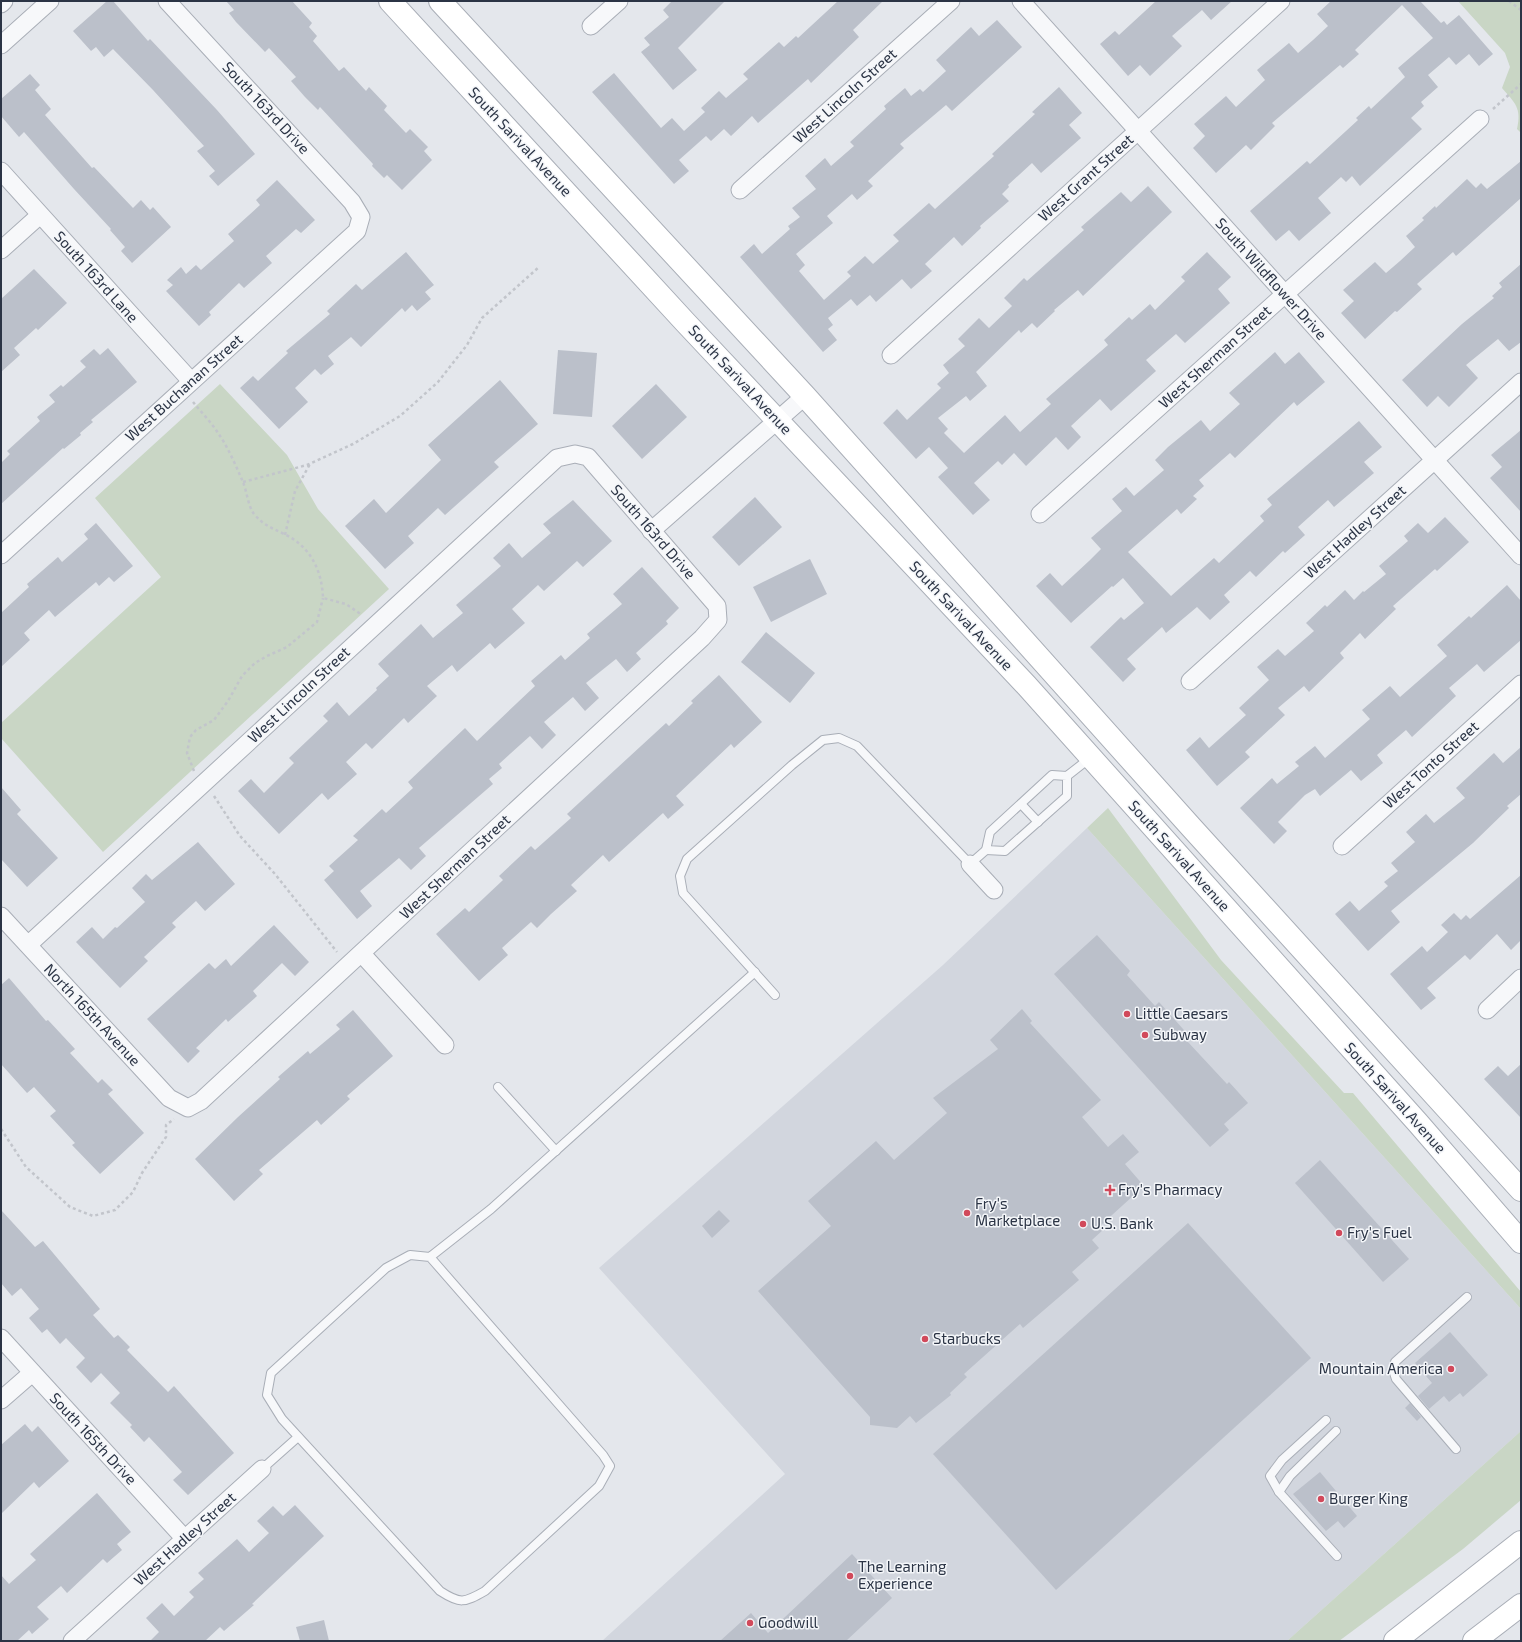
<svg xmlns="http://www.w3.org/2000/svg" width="1522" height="1642" viewBox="0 0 1522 1642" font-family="'Exo 2',sans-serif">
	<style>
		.built { fill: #d2d6de }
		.green { fill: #c9d6c5 }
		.building { fill: #bbc0ca }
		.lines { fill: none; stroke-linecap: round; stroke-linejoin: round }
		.service-casing { stroke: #a9aeb7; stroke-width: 10 }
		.minor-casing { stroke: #a9aeb7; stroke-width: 19 }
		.secondary-casing { stroke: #a9aeb7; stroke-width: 24 }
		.path { stroke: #c2c5cb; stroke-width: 2.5; stroke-dasharray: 3 3; stroke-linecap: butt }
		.service { stroke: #f7f8fa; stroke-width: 8 }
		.minor { stroke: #f7f8fa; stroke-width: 17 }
		.secondary { stroke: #fff; stroke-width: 22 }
		.poi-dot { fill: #d1495b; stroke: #f4f6f9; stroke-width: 1.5 }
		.labels { text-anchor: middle; stroke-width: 3; stroke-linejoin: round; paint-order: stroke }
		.street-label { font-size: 15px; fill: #2b3445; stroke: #f4f6f9 }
		.poi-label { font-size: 15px; fill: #2b3445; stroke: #f4f6f9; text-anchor: start }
	</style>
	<rect width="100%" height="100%" fill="#e4e7ec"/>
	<!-- built -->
	<path class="built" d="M1087,828L1521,1309V1431L1287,1641H602L785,1474L599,1268L943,965Z"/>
	<!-- green -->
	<g class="green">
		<path d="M1458,1H1521V133L1517,129C1522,108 1515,103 1502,88L1510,67L1505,53Z"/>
		<path d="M220,384L287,455L318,509L389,589L103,852L1,738V723L161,577L95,498Z"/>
		<path d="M1108,808L1221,960L1344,1093H1353L1521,1292V1309L1087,828Z"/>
		<path d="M1521,1431V1500L1463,1549L1339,1641H1287Z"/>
	</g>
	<!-- building -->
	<g class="building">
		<path d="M107,1H113L148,41L150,39L217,110L255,154L218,186L209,176L215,171L197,151L204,146L153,90L113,49L104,57L96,47L91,51L73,31Z"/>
		<path d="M226,1H292L312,23L309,27L317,36L313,41L339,71L344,67L366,91L369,87L387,106L384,110L406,133L410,129L428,147L424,151L432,160L402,190L387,175L384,178L372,166L373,164L320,107L318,110L305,97L291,81L296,77L269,48L265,52L236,22L229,13L234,10Z"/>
		<path d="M672,1H725L678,48L697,70L673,90L641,52L650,45L644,38L669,17L663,10Z"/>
		<path d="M838,1H883L853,30L859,37L811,83L808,79L758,123L752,116L731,136L724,129L711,141L706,136L679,160L689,171L674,184L592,92L614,73L661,128L672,118L684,131L705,112L701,108L719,91L726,98L748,79L743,74L779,42L784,47L796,36L798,38Z"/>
		<path d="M1156,1H1232L1211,20L1202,10L1172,36L1182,46L1150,76L1140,65L1128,76L1100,44L1115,31L1119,35Z"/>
		<path d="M1331,1H1420L1441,23L1444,21L1447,25L1459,15L1493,54L1479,66L1469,54L1456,65L1449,57L1428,75L1438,87L1421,102L1424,106L1411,118L1422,129L1360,186L1352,176L1346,182L1341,177L1318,198L1331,213L1299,241L1289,230L1276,241L1250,211L1307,161L1310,164L1358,120L1356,118L1369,106L1371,109L1405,77L1398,68L1433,38L1402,5L1355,50L1359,54L1343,68L1340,65L1272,123L1275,126L1251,150L1246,145L1216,173L1193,148L1205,136L1194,124L1226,96L1236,107L1265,80L1257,70L1289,43L1298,53L1313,40L1328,26L1317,14Z"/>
		<path d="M997,20L1022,47L952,111L946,105L900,144L904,148L868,181L873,186L857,200L852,194L827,216L833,223L796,254L805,265L799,271L824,300L851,276L847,272L865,256L873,264L899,241L893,235L929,203L935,209L994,156L992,154L1035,114L1032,112L1059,87L1082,113L1069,125L1081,138L1041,173L1032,163L1008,185L1009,187L1002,194L1009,201L980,226L981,228L962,246L954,237L925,264L932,271L911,289L902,279L876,302L870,295L857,306L851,299L828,318L833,325L828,329L837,340L823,352L740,257L754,244L762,254L790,229L788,226L800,217L792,208L816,189L805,176L825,158L831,166L854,146L850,142L886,109L884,106L905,88L911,96L920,89L923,92L946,71L936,60L971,27L979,36Z"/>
		<path d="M30,74L40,85L35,90L51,109L45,115L92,168L94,167L133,208L141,200L150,210L153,207L171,227L132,263L121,251L125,247L110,230L111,229L74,189L24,132L19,137L1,116V99Z"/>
		<path d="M1521,161V198L1456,256L1453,252L1417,284L1422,289L1397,312L1395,311L1365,339L1341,313L1354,301L1343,290L1375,262L1386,273L1400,261L1415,247L1406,236L1424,220L1422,218L1435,206L1436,208L1467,179L1476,188L1481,183L1487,189Z"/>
		<path d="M277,180L315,220L301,233L296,229L266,256L272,263L244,288L239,283L209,312L211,315L199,326L166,291L173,285L167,280L181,267L186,274L196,265L201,270L234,241L228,234L260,205L256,200Z"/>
		<path d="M1148,186L1172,212L1083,296L1078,290L1054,310L1055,311L1037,328L1032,323L1021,333L1019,330L976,372L987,386L970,401L966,396L938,418L948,429L944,433L964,453L1005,415L1020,432L1051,404L1046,399L1108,345L1104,340L1129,317L1132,320L1150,304L1155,310L1185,281L1181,277L1207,252L1231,277L1218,289L1230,303L1185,343L1176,334L1146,360L1156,371L1111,411L1100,399L1071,426L1081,437L1068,450L1056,437L1026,466L1014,453L1002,465L998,461L974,483L990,500L973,515L938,477L948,468L929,447L916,459L883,423L897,409L907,420L941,388L937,384L949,373L943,365L965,346L958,339L979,318L989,328L1012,306L1004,298L1024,278L1027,281L1084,230L1081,227L1121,192L1131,202Z"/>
		<path d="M406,252L434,285L425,292L431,299L417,311L412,305L405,312L402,308L361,347L351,337L328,356L334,364L321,375L315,369L295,388L308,402L279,429L240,388L253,376L258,381L288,353L286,351L330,314L327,311L356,284L362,290Z"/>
		<path d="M1521,264V342L1509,351L1498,339L1466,365L1478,378L1449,407L1438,396L1427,407L1402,380L1462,324L1494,298L1492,296L1502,287L1499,283Z"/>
		<path d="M34,269L67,303L38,330L36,328L14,348L20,355L1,372V299Z"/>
		<path d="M108,348L137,382L91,420L93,422L80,433L81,435L64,449L63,448L1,504V463L10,454L7,451L40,421L37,417L55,402L49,395L61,385L63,387L86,367L80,361L94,349L100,355Z"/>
		<path d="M558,350L597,353L592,417L553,414Z"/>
		<path d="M1275,352L1285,364L1299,352L1325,382L1297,406L1294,402L1235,458L1230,453L1199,480L1204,486L1193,496L1197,499L1181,514L1177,509L1128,552L1171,596L1214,558L1219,563L1264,521L1260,516L1272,505L1267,499L1359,421L1382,447L1364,462L1374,473L1334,507L1328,500L1298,527L1305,535L1285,553L1283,551L1256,577L1250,571L1224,595L1230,602L1210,620L1197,607L1166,633L1162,627L1127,659L1136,669L1123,682L1090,647L1121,617L1124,620L1144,603L1123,578L1113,587L1112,586L1071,623L1036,586L1050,573L1062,586L1089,561L1101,549L1091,538L1122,511L1112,499L1126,487L1134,496L1164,470L1155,460L1168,447L1201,420L1210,431L1240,404L1229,393Z"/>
		<path d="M500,380L538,424L494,462L499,467L445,515L438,508L408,536L414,543L385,569L345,526L374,499L386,513L441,460L428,445Z"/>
		<path d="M656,384L687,417L642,459L612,426Z"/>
		<path d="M1521,430V512L1490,478L1502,467L1491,455Z"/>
		<path d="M755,497L782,527L739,566L712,537Z"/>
		<path d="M573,500L612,541L583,567L577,561L544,591L538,585L512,609L525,623L495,649L490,643L457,672L452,665L427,686L437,696L408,723L404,718L372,749L366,743L346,762L357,774L328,800L322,793L279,834L238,791L251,779L264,793L294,763L289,758L328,721L323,716L337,702L349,716L377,690L376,688L389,676L378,664L421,624L433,638L463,613L456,605L501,566L493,558L509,543L522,558L551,533L543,524Z"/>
		<path d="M1445,517L1469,542L1437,571L1435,569L1393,606L1396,609L1365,639L1360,633L1340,653L1344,658L1309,692L1304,686L1278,708L1285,715L1245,752L1250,757L1217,786L1186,750L1200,737L1209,748L1246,715L1239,708L1269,680L1257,667L1278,649L1285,656L1314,631L1306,623L1325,605L1327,607L1345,590L1354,600L1363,591L1364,592L1386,574L1379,566L1408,541L1404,536L1418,523L1428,533Z"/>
		<path d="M96,523L133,566L114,582L109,577L99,586L96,582L55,617L49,610L24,633L30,640L1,667V613L29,587L27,584L58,557L62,562L88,539L84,534Z"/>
		<path d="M810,559L827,594L771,622L753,587Z"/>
		<path d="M642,567L679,608L666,621L668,624L636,653L641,659L627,672L616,659L586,683L599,698L585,711L573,697L544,722L556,735L542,749L530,736L499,764L502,768L489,779L493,784L419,848L426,856L411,870L399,858L360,891L372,906L357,919L324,880L334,871L329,866L358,840L353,836L382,809L386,813L413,788L408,782L465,728L477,741L535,686L531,681L561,655L565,660L590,638L587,634L622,604L613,594Z"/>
		<path d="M1507,585L1521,601V640L1484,672L1477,664L1449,688L1456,696L1412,737L1406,730L1385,748L1377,755L1383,763L1361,781L1351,770L1320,796L1315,789L1305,795L1278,822L1287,831L1274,844L1240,808L1272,778L1277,784L1299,766L1295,762L1315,746L1325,758L1370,719L1362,710L1390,686L1400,697L1447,656L1437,645L1469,616L1471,618Z"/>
		<path d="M766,632L815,673L790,703L741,662Z"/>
		<path d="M719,675L762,722L734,748L731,744L676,796L684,805L668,819L663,813L609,862L603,855L571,885L577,891L551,914L537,928L531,922L502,948L508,955L479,981L436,934L465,908L469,912L503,880L499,876L531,846L535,850L571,818L567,814L666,723L669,726L693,703L691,701Z"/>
		<path d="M1521,747V794L1507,806L1509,808L1473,843L1391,911L1400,922L1368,951L1335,914L1350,901L1359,911L1388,886L1384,882L1398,871L1391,863L1415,842L1406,832L1426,814L1434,823L1465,798L1456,788L1494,753L1503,763Z"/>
		<path d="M1,787L21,810L17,814L58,858L27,887L1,859Z"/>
		<path d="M198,842L235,884L205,911L196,901L172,923L176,927L144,957L148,961L120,988L76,942L92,927L103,939L115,927L117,928L145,902L132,888L146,874L152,880Z"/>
		<path d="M1521,875V940L1511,950L1497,934L1470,960L1465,955L1427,988L1436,998L1421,1010L1390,974L1422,946L1427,952L1448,932L1441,925L1454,913L1461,920L1466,915L1470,919Z"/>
		<path d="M274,925L309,962L295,976L282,963L253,991L257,996L228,1022L226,1019L196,1048L200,1051L188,1063L147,1019L209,963L215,969L226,959L231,966Z"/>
		<path d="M1097,935L1130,971L1127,975L1155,1006L1159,1002L1191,1038L1187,1041L1227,1084L1229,1082L1248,1103L1224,1124L1229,1130L1210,1147L1054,974Z"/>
		<path d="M9,978L46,1021L48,1020L75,1049L70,1053L98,1083L102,1079L113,1090L108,1094L144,1133L100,1174L72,1145L75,1143L50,1116L56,1111L34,1087L27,1093L1,1064V985Z"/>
		<path d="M1022,1009L1032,1021L1030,1023L1101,1100L1082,1117L1108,1147L1123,1134L1139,1152L1125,1164L1144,1186L1101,1225L1104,1229L1092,1240L1099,1248L1072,1272L1079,1280L1023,1328L1020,1324L964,1374L967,1377L950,1393L951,1395L916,1423L910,1416L897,1428L870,1425V1417L758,1291L831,1226L808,1201L876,1141L894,1160L947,1113L933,1098L998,1049L990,1040Z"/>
		<path d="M353,1010L393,1056L347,1096L350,1099L321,1125L317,1120L259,1170L263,1174L234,1201L195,1159L238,1117L280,1079L278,1077L308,1051L310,1054L340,1029L336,1025Z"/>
		<path d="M1521,1064V1118L1484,1079L1498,1066L1508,1076Z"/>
		<path d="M1320,1160L1409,1259L1383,1282L1295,1183Z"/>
		<path d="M1,1210L35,1247L43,1241L100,1309L93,1315L114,1338L118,1335L130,1347L127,1350L168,1392L174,1386L234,1453L188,1495L173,1480L182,1472L149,1437L144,1442L130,1427L132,1425L110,1403L120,1393L101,1373L91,1383L76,1367L85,1358L66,1338L60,1344L47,1329L42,1333L29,1318L39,1309L21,1288L12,1296L1,1283Z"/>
		<path d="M719,1210L730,1221L712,1238L702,1226Z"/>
		<path d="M1188,1223L1311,1358L1056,1590L933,1454Z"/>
		<path d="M1450,1332L1488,1375L1463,1397L1460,1393L1449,1402L1444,1396L1429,1409L1418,1396L1432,1383L1415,1363Z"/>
		<path d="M1410,1403L1421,1417L1417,1421L1405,1408Z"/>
		<path d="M25,1424L32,1432L38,1426L69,1461L39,1488L34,1482L1,1514V1445Z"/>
		<path d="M1320,1472L1357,1516L1344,1528L1338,1521L1326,1531L1293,1494Z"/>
		<path d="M97,1493L131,1532L117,1544L122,1550L107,1563L103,1559L67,1593L61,1586L37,1607L49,1619L32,1634L29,1630L17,1641H1V1575L9,1584L36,1560L30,1554Z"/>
		<path d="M295,1505L324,1536L252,1604L254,1605L224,1631L220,1627L205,1641H150L159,1632L146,1618L162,1603L174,1616L194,1597L189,1592L204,1579L198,1573L237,1539L249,1552L269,1533L257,1521L273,1506L283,1516Z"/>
		<path d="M852,1554L892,1598L846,1641H720L751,1613L768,1633Z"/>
		<path d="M324,1620L329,1641H300L296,1627Z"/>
	</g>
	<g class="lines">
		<!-- service casing -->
		<g class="service-casing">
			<g id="service">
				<path d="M1067,776V796L1005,851L986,850L990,832L1052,775L1067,776L1090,758"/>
				<path d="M1021,804L1038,822"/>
				<path d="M775,995L683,893L680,876L687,859L792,765L823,740L839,738L857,746L970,864L986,850"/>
				<path d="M498,1087L556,1151"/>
				<path d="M430,1257L603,1455L610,1466L599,1486L485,1591C464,1603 460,1604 440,1591L282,1419L267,1395L271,1373L386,1268L410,1255L430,1257L491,1209L755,972"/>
				<path d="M1326,1420L1282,1460L1270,1476L1279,1492L1337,1556"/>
				<path d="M1456,1449L1396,1379L1394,1373L1395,1362L1467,1297"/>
				<path d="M262,1469L298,1437"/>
				<path d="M1279,1492L1290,1476L1336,1431"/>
			</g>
		</g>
		<!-- minor casing -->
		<g class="minor-casing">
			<g id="minor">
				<path d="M1021,1L1521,556"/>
				<path d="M1,4L4,1"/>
				<path d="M591,26L619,1"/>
				<path d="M1,45L50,1"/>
				<path d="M1,171L191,381"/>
				<path d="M740,190L951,1"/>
				<path d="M1,250L40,215"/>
				<path d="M891,355L1281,1"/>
				<path d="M1040,514L1480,119"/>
				<path d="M651,531L805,396"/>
				<path d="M1,555L357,231L361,217L352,202L167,1"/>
				<path d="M1190,681L1521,382"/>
				<path d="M1342,846L1521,684"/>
				<path d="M970,864L994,890"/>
				<path d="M1,916L169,1098L188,1108L201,1101L702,638L718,620L717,606L588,457L575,454L557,458L28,945"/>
				<path d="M362,954L445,1045"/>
				<path d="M1487,1010L1521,978"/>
				<path d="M1,1338L185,1539"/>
				<path d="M1,1400L32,1373"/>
				<path d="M72,1641L262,1469"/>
			</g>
		</g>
		<!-- secondary casing -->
		<g class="secondary-casing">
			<g id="secondary">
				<path d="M390,1L685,322L1027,686L1418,1123L1521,1242"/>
				<path d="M440,1L805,396L1191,827L1521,1190"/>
				<path d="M1395,1641L1521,1542"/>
				<path d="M1474,1641L1521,1605"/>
			</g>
		</g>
		<!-- path -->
		<g class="path">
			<path d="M1509,1L1521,10"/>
			<path d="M1493,109L1521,84"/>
			<path d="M193,402C201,412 211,422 218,433C228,447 236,466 243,482C247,492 248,506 254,514C263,525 272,528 284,534C310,546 322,570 323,598L346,604L362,615"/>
			<path d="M243,482L307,465L353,444L400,416L438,382L467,345L482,318L539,267"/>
			<path d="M285,535L295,491L310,464"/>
			<path d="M194,771L187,753L190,737L196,730L214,720L228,701L242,676L255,663L267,656L287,647L317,622L323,598"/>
			<path d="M214,796L240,836L275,874L337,952"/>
			<path d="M1,1129L26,1167L70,1207L93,1216L115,1210L133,1192L142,1173L166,1137V1125L174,1119"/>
		</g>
		<!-- service -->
		<use href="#service" class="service"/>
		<!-- minor -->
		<use href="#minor" class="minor"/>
		<!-- secondary -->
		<use href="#secondary" class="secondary"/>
	</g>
	<!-- markers -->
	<g class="poi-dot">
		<circle cx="1127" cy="1014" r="4"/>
		<circle cx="1145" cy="1035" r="4"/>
		<path d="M1108 1184h4v4h4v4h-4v4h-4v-4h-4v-4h4z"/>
		<circle cx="967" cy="1213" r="4"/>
		<circle cx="1083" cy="1224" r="4"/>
		<circle cx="1339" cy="1233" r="4"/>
		<circle cx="925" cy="1339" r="4"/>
		<circle cx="1451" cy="1369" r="4"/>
		<circle cx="1321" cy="1499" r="4"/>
		<circle cx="850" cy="1576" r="4"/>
		<circle cx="750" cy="1623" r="4"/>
	</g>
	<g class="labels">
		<!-- street labels -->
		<g class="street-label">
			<text transform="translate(845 96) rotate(-42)" y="5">West Lincoln Street</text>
			<text transform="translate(266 108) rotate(47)" y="5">South 163rd Drive</text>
			<text transform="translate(520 142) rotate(47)" y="5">South Sarival Avenue</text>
			<text transform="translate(1086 178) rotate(-42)" y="5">West Grant Street</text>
			<text transform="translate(96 277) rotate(48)" y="5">South 163rd Lane</text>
			<text transform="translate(1271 279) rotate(48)" y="5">South Wildflower Drive</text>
			<text transform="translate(1215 357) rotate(-42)" y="5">West Sherman Street</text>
			<text transform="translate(740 380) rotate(47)" y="5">South Sarival Avenue</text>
			<text transform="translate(184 388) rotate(-42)" y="5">West Buchanan Street</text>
			<text transform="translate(653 532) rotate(49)" y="5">South 163rd Drive</text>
			<text transform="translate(1355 532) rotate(-42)" y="5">West Hadley Street</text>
			<text transform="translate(961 616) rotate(47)" y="5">South Sarival Avenue</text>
			<text transform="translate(299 695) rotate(-43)" y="5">West Lincoln Street</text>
			<text transform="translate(1431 765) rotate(-42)" y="5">West Tonto Street</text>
			<text transform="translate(1179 856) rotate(48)" y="5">South Sarival Avenue</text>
			<text transform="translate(455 867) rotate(-43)" y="5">West Sherman Street</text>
			<text transform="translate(92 1015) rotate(47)" y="5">North 165th Avenue</text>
			<text transform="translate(1395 1098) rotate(48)" y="5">South Sarival Avenue</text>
			<text transform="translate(93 1439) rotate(47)" y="5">South 165th Drive</text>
			<text transform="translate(185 1539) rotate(-42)" y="5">West Hadley Street</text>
		</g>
		<!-- poi labels -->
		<g class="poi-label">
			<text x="1135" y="1019">Little Caesars</text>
			<text x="1153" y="1040">Subway</text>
			<text x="1118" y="1195">Fry's Pharmacy</text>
			<text x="975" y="1209">Fry's<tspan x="975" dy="17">Marketplace</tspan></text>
			<text x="1091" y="1229">U.S. Bank</text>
			<text x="1347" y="1238">Fry's Fuel</text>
			<text x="933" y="1344">Starbucks</text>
			<text x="1443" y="1374" text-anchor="end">Mountain America</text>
			<text x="1329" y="1504">Burger King</text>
			<text x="858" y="1572">The Learning<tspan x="858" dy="17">Experience</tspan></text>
			<text x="758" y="1628">Goodwill</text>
		</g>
	</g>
	<!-- border -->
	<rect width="1522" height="1642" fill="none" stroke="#2b3445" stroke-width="4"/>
</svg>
